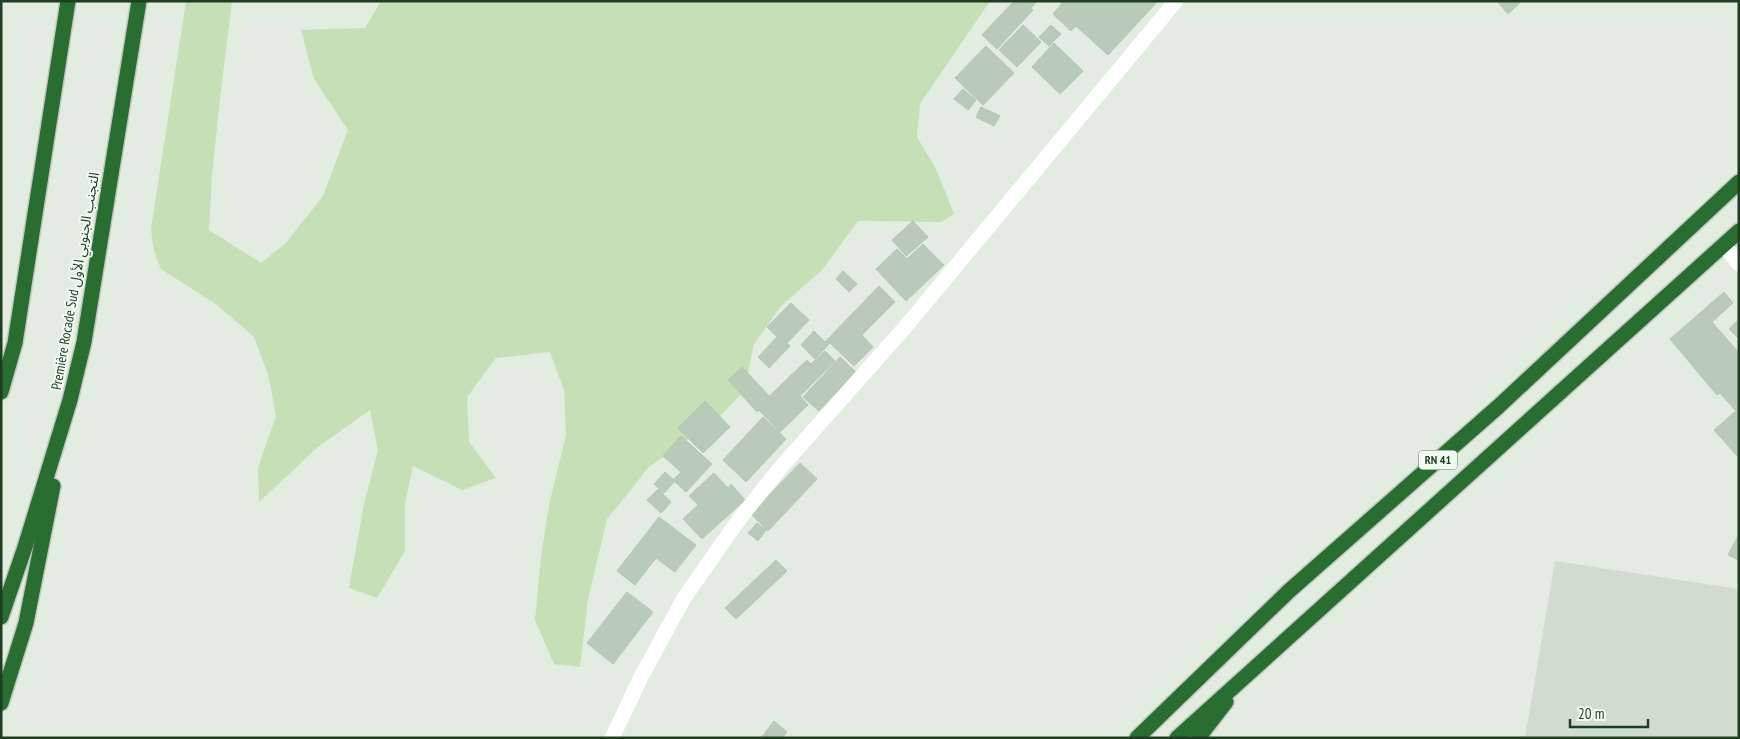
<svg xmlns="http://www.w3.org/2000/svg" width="1740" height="739" viewBox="0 0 1740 739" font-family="'PT Sans Narrow','Noto Sans Arabic',sans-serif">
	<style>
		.built { fill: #d0dcce }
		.green { fill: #c7dfb7 }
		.building { fill: #bacab8; stroke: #b4c6b2 }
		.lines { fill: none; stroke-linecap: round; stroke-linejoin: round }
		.highway-casing { stroke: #c0c9c1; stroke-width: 18 }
		.street { stroke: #fff; stroke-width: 15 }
		.highway { stroke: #296d31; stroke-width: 15 }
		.labels { text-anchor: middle; stroke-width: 4; stroke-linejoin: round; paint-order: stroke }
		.shield { fill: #f2f9f1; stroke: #5e765f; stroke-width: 1 }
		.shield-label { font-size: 12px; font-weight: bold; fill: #1f3e21 }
		.street-label { font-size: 14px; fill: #1f3e21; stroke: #f2f9f1 }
	</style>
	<rect width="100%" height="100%" fill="#e2ece0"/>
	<!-- built -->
	<path class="built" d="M1555,561L1739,589V738H1525Z"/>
	<!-- green -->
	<path class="green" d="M186,1H232L219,107L212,176L209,230L261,263L285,244L323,196L348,130L314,79L301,30L365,28L381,1H990L920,104L917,137L936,169L954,214L941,222L858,221L822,270L781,306L754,344L744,391L718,418L649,467L607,519L588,599L580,667L554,664L535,620L541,557L549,505L566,435L564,390L550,352L496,358L467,397L469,442L496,478L462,490L413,466L405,504V551L377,598L349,588L364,504L378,451L370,410L318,447L259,502L258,468L276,416L268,374L254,337L217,305L161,269L154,251L151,229Z"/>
	<!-- building -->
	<g class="building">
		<path d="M1014,1H1037L1031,8L1033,10L997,49L982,35Z"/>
		<path d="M1060,1H1158L1108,55L1076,26L1071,31L1053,14L1062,3Z"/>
		<path d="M1497,1H1522L1508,14Z"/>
		<path d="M1023,25L1041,42L1017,67L999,50Z"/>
		<path d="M1051,25L1061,34L1049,46L1039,37Z"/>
		<path d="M1054,43L1083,71L1060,94L1032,67Z"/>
		<path d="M986,46L1014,73L983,105L955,78Z"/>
		<path d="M963,89L976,100L968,110L954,99Z"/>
		<path d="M981,107L1000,116L994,126L976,117Z"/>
		<path d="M913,221L928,237L906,256L892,240Z"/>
		<path d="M923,244L944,265L906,301L876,269L897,249L907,259Z"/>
		<path d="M843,271L857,284L849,292L836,279Z"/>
		<path d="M879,286L895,302L862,335L873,347L854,366L830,343L815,359L801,345L814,331L825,342Z"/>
		<path d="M1724,292L1733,303L1712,322L1739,353V458L1714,430L1736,411L1720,393L1717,395L1670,339Z"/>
		<path d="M791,303L809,320L785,345L767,327Z"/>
		<path d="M1739,319V339L1729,329Z"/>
		<path d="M779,335L790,346L769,368L758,357Z"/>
		<path d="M825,351L835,361L800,396L808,405L780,432L757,408L807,360L811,364Z"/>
		<path d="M840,357L856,372L819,411L803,397Z"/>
		<path d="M742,367L771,398L757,412L728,380Z"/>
		<path d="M705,401L730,427L703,453L678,428Z"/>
		<path d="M763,417L786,439L746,482L723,460Z"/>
		<path d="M681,436L712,464L686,492L673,480L681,472L663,456Z"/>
		<path d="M800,463L817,479L768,531L751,514Z"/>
		<path d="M665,472L675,481L664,493L654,484Z"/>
		<path d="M714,473L728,488L731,484L745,500L702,539L683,519L698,505L689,496Z"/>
		<path d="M658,489L671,502L661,513L647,500Z"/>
		<path d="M659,517L696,545L675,572L656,558L635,585L617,571Z"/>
		<path d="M757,523L766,530L758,541L748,533Z"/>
		<path d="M1739,534V560L1728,555Z"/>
		<path d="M776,560L787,571L736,619L725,608Z"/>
		<path d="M627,592L653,612L613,664L587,643Z"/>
		<path d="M774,721L787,732L782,738H761Z"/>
	</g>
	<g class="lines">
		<!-- highway casing -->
		<g class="highway-casing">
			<g id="highway">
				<path d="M1,392L15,343L68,1"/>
				<path d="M1,617L25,547L70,400L84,342L139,1"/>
				<path d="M1,703L26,623L53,486"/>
				<path d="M1137,738L1289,591L1499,406L1739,182"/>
				<path d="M1177,738L1739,231"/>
				<path d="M1198,738L1226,702"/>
			</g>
		</g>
		<!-- street -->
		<g class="street">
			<path d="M1724,245L1739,264"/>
			<path d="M612,738L641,677L684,598L740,518L782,466L907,325L1176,1"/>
		</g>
		<!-- highway -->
		<use href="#highway" class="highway"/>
	</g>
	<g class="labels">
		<!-- shield labels -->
		<rect class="shield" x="1419" y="450.5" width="38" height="19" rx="4"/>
		<g class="shield-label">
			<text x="1438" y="464">RN 41</text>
		</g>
		<!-- street labels -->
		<g class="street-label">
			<text transform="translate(75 281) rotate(-80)" y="5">Première Rocade Sud التجنب الجنوبي الأول</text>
		</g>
	</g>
	<!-- border -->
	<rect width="1740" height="739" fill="none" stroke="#1f3e21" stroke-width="5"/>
	<!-- scale -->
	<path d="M1570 719v8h78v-8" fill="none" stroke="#1f3e21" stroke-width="2.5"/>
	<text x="1578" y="719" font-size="15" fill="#1f3e21" stroke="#f2f9f1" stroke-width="4" paint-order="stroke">20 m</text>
</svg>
